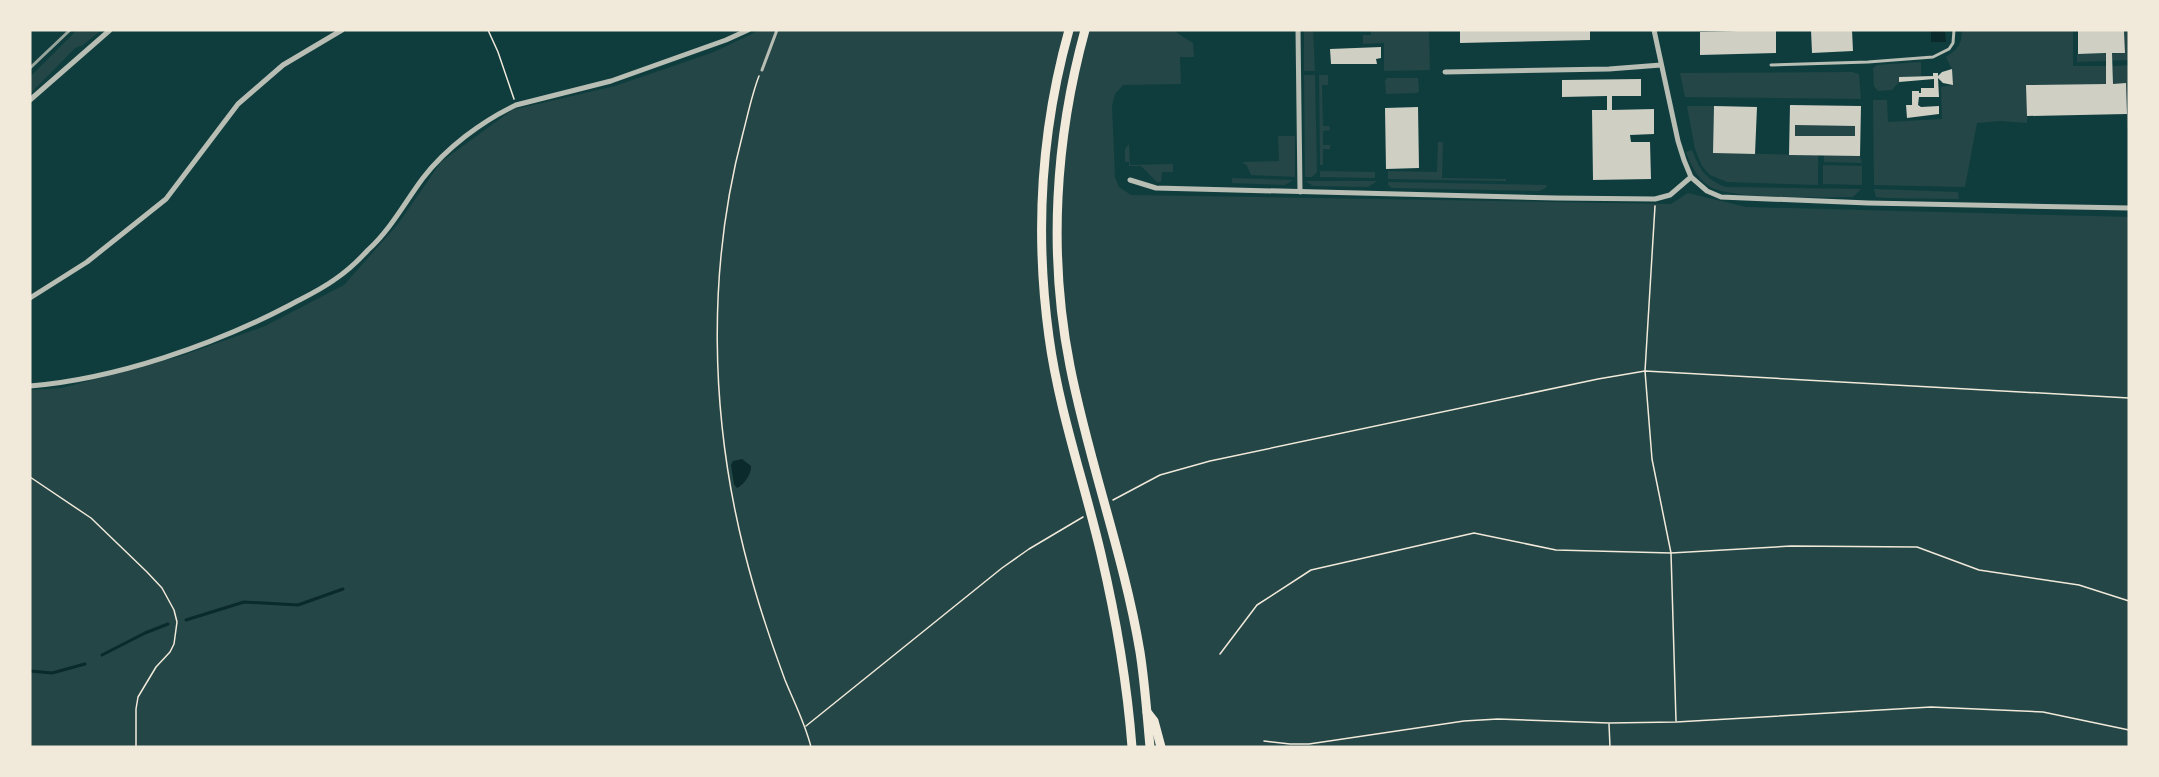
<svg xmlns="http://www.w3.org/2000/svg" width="2159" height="777" viewBox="0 0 2159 777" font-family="Manrope,sans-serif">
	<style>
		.green { fill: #244646 }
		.water { fill: #0a2a2b }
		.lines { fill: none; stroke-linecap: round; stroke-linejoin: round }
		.stream { stroke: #0a2a2b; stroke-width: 3 }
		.building { fill: #cfcfc3; fill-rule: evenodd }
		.path { stroke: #f1e9da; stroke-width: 1.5 }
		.service { stroke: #b8beb3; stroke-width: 3 }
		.minor { stroke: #b8beb3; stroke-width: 5 }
		.trunk { stroke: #f1e9da; stroke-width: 9 }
		.rail { stroke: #97a49c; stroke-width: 3 }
	</style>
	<rect width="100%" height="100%" fill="#0f3d3e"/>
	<!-- green -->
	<g class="green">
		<path d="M77,30H101L83,45L75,48L30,94V77Z"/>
		<path d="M760,30H1176L1177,33L1193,43L1194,57H1180L1181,84L1123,85L1115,94L1112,106L1115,178L1119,187L1131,195L1671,204L1688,193L1746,207L2129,217V747H31L30,390L62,388L181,356L265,326L344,285L398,224L441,162L512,110L615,86L714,52Z"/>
		<path d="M1304,30H1313L1315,71H1304Z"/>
		<path d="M1371,30H1429L1430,70L1384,71V43L1363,44V35H1371Z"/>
		<path d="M1962,30H2073V66H2106V84L2027,86V123L2001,121L1977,123L1965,187L1874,185L1873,100H1887L1888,122L1942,119L1941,87L1952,85V69L1946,57C1958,49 1962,44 1962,30Z"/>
		<path d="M2125,30H2129V60L2077,62V54L2125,53Z"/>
		<path d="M1921,62V76L1899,77V82L1892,90L1878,91L1874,86L1873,68L1877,65Z"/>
		<path d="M2129,65V128H2127L2126,84H2113V66Z"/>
		<path d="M1852,72L1859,74L1861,99L1685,97L1680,73Z"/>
		<path d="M1304,75H1315L1317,172L1312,177H1305Z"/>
		<path d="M1319,75H1328V85H1322L1323,126H1329L1330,130L1323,131V145H1330V149H1323V165H1320Z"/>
		<path d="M1387,78H1418L1419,91L1417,93L1386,94L1385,80Z"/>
		<path d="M1687,106H1714L1713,153L1818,155V185L1727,182L1710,175L1702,166L1695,149Z"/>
		<path d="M1795,125L1855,126V136H1795Z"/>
		<path d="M1278,136H1295V177L1251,175L1247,166L1242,162L1279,161Z"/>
		<path d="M1438,142H1443L1442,178L1506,179V181L1388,179V171L1437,172Z"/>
		<path d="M1129,144L1130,165L1173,164V172H1162L1161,182H1157L1141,166H1129V162H1125V149Z"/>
		<path d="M1692,150C1699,169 1706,180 1726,187L1861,189L1853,197C1824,197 1729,200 1709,186C1696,177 1691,165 1686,152Z"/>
		<path d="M1824,155L1860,156L1862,163L1824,162Z"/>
		<path d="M1823,165L1862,166V185L1823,184Z"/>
		<path d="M1320,171L1375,172V178L1320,177Z"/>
		<path d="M1232,178L1293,180L1285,185L1232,183Z"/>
		<path d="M1305,181H1377L1368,187L1313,186Z"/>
		<path d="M1388,182L1547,185L1546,188L1539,191L1392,188L1388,185Z"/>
		<path d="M1874,189L1958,192L1959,199L1885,198L1876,197Z"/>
	</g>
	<!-- water -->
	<g class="water">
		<path d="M1931,30H1945L1946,42H1931Z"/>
		<path d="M742,459L751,466C752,473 744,485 737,488L734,484L731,465L733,461Z"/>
	</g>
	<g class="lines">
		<!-- stream -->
		<g class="stream">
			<path d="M186,620L244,602L298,605L343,589"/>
			<path d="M102,655L145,633L168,624"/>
			<path d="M30,671L52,673L85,664"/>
		</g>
	</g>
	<!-- building -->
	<g class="building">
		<path d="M1460,30H1590V40L1460,43Z"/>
		<path d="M1776,30V53L1700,55V32Z"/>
		<path d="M1811,30H1852L1853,51L1812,53Z"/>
		<path d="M2078,30H2124L2125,53H2112L2113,84L2126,83L2127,114L2027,116L2026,85L2106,84V53L2078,54Z"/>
		<path d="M1381,47V58L1376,59L1377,64H1331L1330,49Z"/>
		<path d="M1952,69L1953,85L1943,83L1938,78L1939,97H1919L1918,105L1921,107L1939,106V114L1907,118L1906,105H1912V91H1919V93H1921V88H1934V79L1899,82V77L1933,76V73H1938V76L1942,72Z"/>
		<path d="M1641,79V96H1612V110L1654,109V134L1630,135L1631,142H1650L1651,179L1593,180L1592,110H1607V96L1562,97V80Z"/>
		<path d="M1790,105L1861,106L1860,156L1789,155ZM1795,125L1855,126V136H1795Z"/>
		<path d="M1714,106L1757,107L1755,154L1713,153Z"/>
		<path d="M1418,107L1419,168L1386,169L1385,108Z"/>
	</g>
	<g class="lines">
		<!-- path -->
		<g class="path">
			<path d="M488,30L498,52L514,99"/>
			<path d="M759,76C752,94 748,114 743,133C707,268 710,414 744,550C755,594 769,637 785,680C794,702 805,723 811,747"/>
			<path d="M1655,206L1645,371L1652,459L1671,553L1676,721"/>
			<path d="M30,477L91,518L147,572L162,588L174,610L177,622L174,644L170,652L156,667L138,697L136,709V747"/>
			<path d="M1113,500L1160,475L1210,461L1598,379L1645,371L2129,398"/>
			<path d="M1220,654L1257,605L1311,570L1474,533L1556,550L1671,553L1791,546L1917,547L1979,570L2079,585L2129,601"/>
			<path d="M1609,724L1610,747"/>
			<path d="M806,726L1002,568L1029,549L1083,517"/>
			<path d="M1264,741L1290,744H1309L1464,721L1498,719L1609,723L1676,722L1931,707L2043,712L2129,730"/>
		</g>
		<!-- service -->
		<g class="service">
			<path d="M1771,65L1868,62L1933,57L1949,49L1953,43L1954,30"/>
			<path d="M762,70L777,30"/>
		</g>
		<!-- minor -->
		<g class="minor">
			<path d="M1298,30L1300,192"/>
			<path d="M1654,30L1678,141L1684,160L1691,177L1707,191L1721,197L1868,203L2129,208"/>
			<path d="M1445,72L1609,69L1661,65"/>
			<path d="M30,100L110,30"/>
			<path d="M1130,180L1156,188L1556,198L1655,199L1670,195L1691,177"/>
			<path d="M30,298L87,262L166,199L238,104L283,65L342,30"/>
			<path d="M30,386C115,379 214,345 290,305C305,297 320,290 334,280C346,272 358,261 368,250C391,229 405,202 423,178C446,148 482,121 516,105L611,81L726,40L748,30"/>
		</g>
		<!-- trunk -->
		<g class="trunk">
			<path d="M1069,30C1041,130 1035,235 1049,337C1059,411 1084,481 1101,554C1116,618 1127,682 1132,747"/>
			<path d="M1085,30C1055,139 1048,255 1070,366C1089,463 1124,556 1140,652C1145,684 1147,715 1150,747"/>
			<path d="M1147,712L1154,721L1161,747"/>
		</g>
		<!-- rail -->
		<path class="rail" d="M30,68L70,30"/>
	</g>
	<!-- border -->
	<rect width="2159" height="777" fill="none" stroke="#f1e9da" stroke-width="63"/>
</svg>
